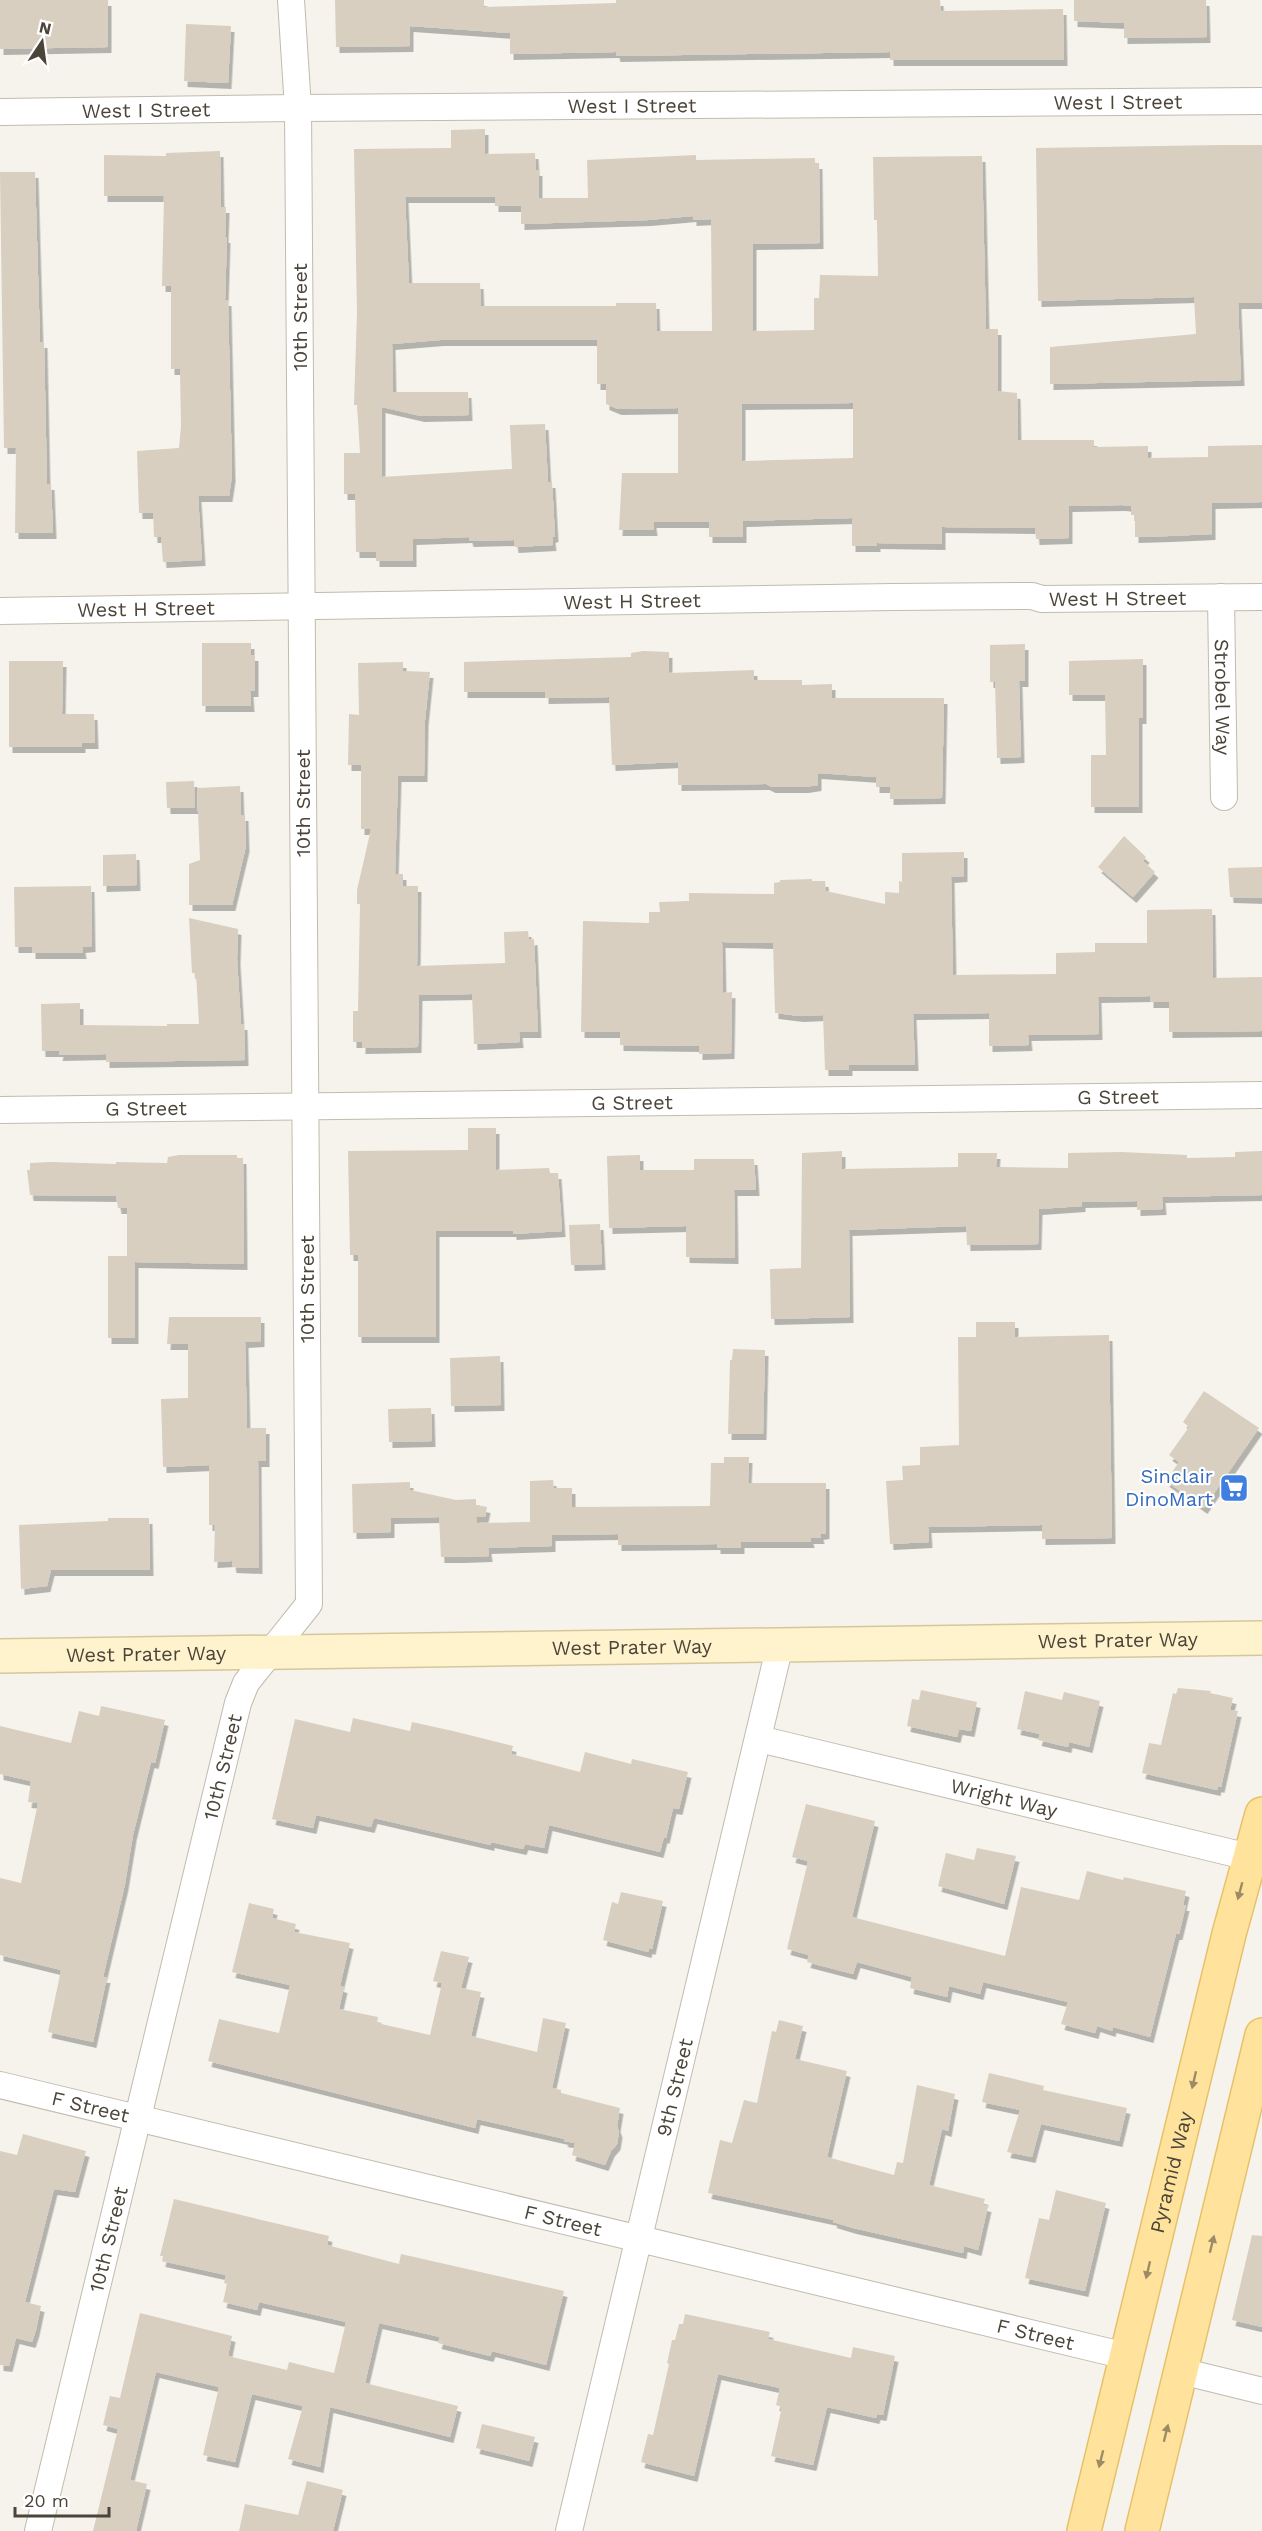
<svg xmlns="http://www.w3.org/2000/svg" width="1262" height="2531" viewBox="0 0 1262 2531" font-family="'Work Sans',sans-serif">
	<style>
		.building { fill: #d8cfc1; fill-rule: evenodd; filter: url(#shadow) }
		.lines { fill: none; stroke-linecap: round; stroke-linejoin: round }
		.street-casing { stroke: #c2bbae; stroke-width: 28 }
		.secondary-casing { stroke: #d6c79b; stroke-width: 36 }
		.primary-casing { stroke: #e6c16a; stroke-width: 36 }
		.street { stroke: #fff; stroke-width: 26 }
		.secondary { stroke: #fff3cd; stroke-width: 33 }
		.primary { stroke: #ffe39c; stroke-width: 33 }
		.oneway { fill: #9c8c66 }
		.labels { text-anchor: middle; stroke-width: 4.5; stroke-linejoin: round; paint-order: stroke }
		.street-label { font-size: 20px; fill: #4b4439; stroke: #fff }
		.shop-label { font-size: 20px; fill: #366cbe; stroke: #fff; text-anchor: end }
	</style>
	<defs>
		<filter id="shadow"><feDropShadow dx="3.5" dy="6" stdDeviation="0" flood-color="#0004"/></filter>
	</defs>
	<rect width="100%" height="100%" fill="#f6f3ec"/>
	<!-- building -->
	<g class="building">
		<path d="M0,0H108V47L0,49Z"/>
		<path d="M335,0H484V7L616,3V0H940L941,11L1063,9L1064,60H890V52L617,56L616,52L510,54V33L410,26V46L336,47Z"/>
		<path d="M1074,0H1206L1207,37L1124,38V23L1074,21Z"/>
		<path d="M186,24L231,26L228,83L184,81Z"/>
		<path d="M485,129V154L535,153L536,170H539V198H588L587,160L696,155V160L815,158V163H819L820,243L753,244V331L814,330V298H819L820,275L878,276L877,220H874L873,157L982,156L986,329H998V391L1017,393L1018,440H1094V447L1148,446V458L1208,457V446L1262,445V502L1212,503V534L1169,536L1135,537V515H1131V506L1122,505L1069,506V538L1036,539L1035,528L942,527V544L877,543V546H852V518L743,521V537H709V522H653L654,530H619L622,473H678V408L618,409L606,404V384H597V340H440L392,344L393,392H468L469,415L421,416L382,407V477L512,469L510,425L545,424L548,482H552L555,536L552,537L553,545L515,547L514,540L470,541L469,537L413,539V561H376V552H356L355,494H344V453H360L357,405H354L357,313L354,149L451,148V130ZM405,197H495V206H521V224L648,220L693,216V220L711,219L712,331H657L656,303H616V306H481L480,283H409ZM853,403V458L742,461V404Z"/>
		<path d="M1221,145H1262V303H1238L1241,380L1050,384V347L1196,334L1194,297L1038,301L1036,148Z"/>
		<path d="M220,151L221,207H226L225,237H227L225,300H228L232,476L229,496H198L202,560L163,562L161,537H154L153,513H139L137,451L179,448L181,426L180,369H171V286H162L164,196H104V155L166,156V153Z"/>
		<path d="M0,172H35L40,342H44L47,484H51L53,533H15L16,448H4Z"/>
		<path d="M202,643H251V655H255V691H250L251,706H202Z"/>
		<path d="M1025,644V681H1019L1021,757L997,758L995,682H990V645Z"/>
		<path d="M643,651L669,652V673L754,670V680H802V685L832,684V698H944L942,798L890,799V787H876V777L818,773V785L805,787H772L766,784L678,785V762L612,765L609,697L545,698V692H464V662L631,657V653Z"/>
		<path d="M1143,659V718H1139V807H1091V755H1106L1105,695H1069V661Z"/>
		<path d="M9,661H63L62,714H94L95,743H82V747H9Z"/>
		<path d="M403,662V671L430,672L425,720L424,776H398L395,874H403V886H418L417,966L505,963L504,932L528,931L529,940L534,939L538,1032H519L520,1042L474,1044L472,994L419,995L418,1047L362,1048V1042H353V1011H358L359,957L360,904H357V890L371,829H361V765H348L349,714L359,715L358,663Z"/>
		<path d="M194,781L195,808H167L166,782Z"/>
		<path d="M240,786L241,815H245L246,846L232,905H189V864L200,860L197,788Z"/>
		<path d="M1124,836L1146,857L1143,861L1155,872L1133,897L1098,867Z"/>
		<path d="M964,852V876L951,877L953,975L1056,974V953L1095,952V943H1147V910L1212,909L1213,978L1262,977V1031L1169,1032V1002H1150V996L1098,997L1099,1034L1028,1035L1029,1045L989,1046V1013L913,1014L915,1065H849V1070H825L823,1015L800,1016L775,1013L773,943L722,942L723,993L732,992L731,1053L699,1054V1046L620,1045V1032H581L583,921L649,923V912H660L659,902L689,901V893L774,894V883L780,882V880L812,879V881H825L826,891L885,904V892L899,893V881L902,882V853Z"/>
		<path d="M136,854L137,885L103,886V855Z"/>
		<path d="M1262,867V898L1230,897L1228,868Z"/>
		<path d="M91,886L92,946L82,947L83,953H32V947H15L14,887Z"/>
		<path d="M189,918L238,929L237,959L241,1024H244L245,1060L106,1062V1054L59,1055L60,1051H42L41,1004L80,1003V1025L167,1026V1024H199L196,973H192Z"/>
		<path d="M468,1128H496V1170L549,1168L550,1173H558L562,1231L513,1234V1231H436V1337H358V1255H350L348,1151L468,1150Z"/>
		<path d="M842,1151V1169L958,1167V1153H997L996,1167L1068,1168V1153L1121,1152L1187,1155V1158L1235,1157V1152L1262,1151V1195L1162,1197L1163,1209L1137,1210V1201L1082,1202V1206L1039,1209L1038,1244L967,1245L966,1226L849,1230L850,1317L771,1319L770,1269L801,1268L802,1153Z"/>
		<path d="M179,1155H237V1158H243L244,1264L135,1262V1338H108V1256H127V1208H118L116,1196L30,1195L27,1170H30V1163L51,1162L116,1164V1162L167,1163L168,1157Z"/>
		<path d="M640,1155V1170H694V1159H754L756,1190H734L735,1258L686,1257V1226L609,1228L607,1156Z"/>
		<path d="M600,1224L602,1264L571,1265L569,1225Z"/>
		<path d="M169,1317H261V1341L245,1342L247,1428H266V1461H258L259,1568L233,1567L232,1561L214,1562L215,1525H209V1465L163,1467L161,1399L188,1398V1344H167Z"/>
		<path d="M976,1322H1015V1337L1109,1335L1112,1538L1042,1539V1525L928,1527L929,1542L890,1544L886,1481L903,1480L902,1466L920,1465V1447L959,1445L958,1337H976Z"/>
		<path d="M733,1349L765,1350L763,1434H728L730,1360H732Z"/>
		<path d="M500,1356L501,1405L451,1406L450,1358Z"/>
		<path d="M1204,1391L1259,1428L1204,1508L1166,1481L1179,1462L1169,1455L1189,1427L1183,1422Z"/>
		<path d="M431,1408L432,1441L389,1442L388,1409Z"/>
		<path d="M724,1457H749L748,1483H826V1533L820,1534L821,1538H810L811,1542H741V1548H717V1544L618,1545V1534L552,1535V1546L488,1548L489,1556L460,1557H441L439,1517L391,1518V1532L353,1533L352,1484L410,1482V1490L456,1500L476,1499V1505L487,1507L485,1517H476L477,1523L530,1522V1481L553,1480L554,1488H572V1507L710,1506L711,1463H724Z"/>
		<path d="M108,1518H149L150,1570H51L47,1586L21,1589L19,1525L108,1521Z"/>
		<path d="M1178,1688L1211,1691L1210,1693L1233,1698L1230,1710L1238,1711L1221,1787L1218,1786L1217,1790L1142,1773L1149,1743L1161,1745L1173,1693L1176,1694Z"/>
		<path d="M921,1690L977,1702L971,1731L959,1729L957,1737L907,1726L912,1699L919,1700Z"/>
		<path d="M1025,1691L1062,1700L1064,1692L1100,1701L1089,1747L1069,1742L1068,1747L1038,1740L1040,1734L1017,1729Z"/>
		<path d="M101,1706L165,1720L155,1763L151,1762L133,1835L125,1884L103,1977H107L93,2042L48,2032L61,1970L0,1955V1878L21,1883L38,1803L28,1802L31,1781L0,1774V1726L71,1743L79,1711L99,1716Z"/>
		<path d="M353,1718L410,1731L412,1722L453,1731L513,1746L511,1754L580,1772L585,1752L631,1764L632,1759L688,1772L679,1809L673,1808L666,1838L664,1837L660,1852L549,1825L544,1848L525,1844L523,1849L491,1842V1845L374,1818L371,1827L316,1815L313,1828L272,1819L295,1719L350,1732Z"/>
		<path d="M806,1804L875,1821L852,1917L1005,1956L1021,1887L1079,1900L1087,1871L1123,1880L1124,1877L1186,1891L1183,1905H1186L1179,1934H1176L1150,2037L1113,2027L1112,2031L1097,2026L1095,2033L1061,2024L1068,2002L983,1982L980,1994L949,1986L947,1997L910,1988L912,1977L857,1962L853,1974L807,1962L809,1955L787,1949L808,1861L792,1857Z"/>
		<path d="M977,1848L1016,1856L1004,1904L938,1886L946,1853L974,1860Z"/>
		<path d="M621,1892L663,1901L652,1949L649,1948L648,1952L603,1940L612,1902L618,1904Z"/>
		<path d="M249,1903L274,1909L272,1918L296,1924L294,1932L350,1943L340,1986L344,1987L339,2009L378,2017L377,2023L430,2035L442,1983L433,1981L441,1951L469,1957L461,1988L481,1992L471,2036L537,2052L543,2018L566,2023L552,2088L561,2090V2093L620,2108L617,2126L619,2132L617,2144L611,2151L605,2165L572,2155L575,2143L564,2141L565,2139L477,2119L475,2128L208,2061L219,2019L279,2033L290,1985L232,1972Z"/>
		<path d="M779,2020L803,2026L795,2059L847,2071L827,2157L894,2175L897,2162L903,2163L917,2085L955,2094L948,2131L942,2129L929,2185L985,2199L983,2205L988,2206L978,2250L964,2246L963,2253L853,2228L833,2222L834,2220L708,2193L720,2140L732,2143L744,2100L757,2103L772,2031L776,2032Z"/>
		<path d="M989,2073L1044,2086L1043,2090L1127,2108L1119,2141L1041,2124L1032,2157L1007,2152L1020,2110L982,2102Z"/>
		<path d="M23,2134L86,2151L75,2192L54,2189L25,2302L41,2306L36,2330L32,2342L16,2338L9,2366L0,2365V2151L17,2155Z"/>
		<path d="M1056,2190L1106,2203L1085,2291L1025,2278L1039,2218L1049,2220Z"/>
		<path d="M174,2199L329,2236L327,2245L399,2264L401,2254L564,2291L546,2365L492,2351L490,2356L438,2343L440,2337L379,2323L365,2383L458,2406L450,2437L330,2407L320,2467L288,2459L303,2406L252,2394L235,2462L203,2455L219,2387L156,2372L130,2480L147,2484L136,2531H93L118,2429L103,2425L110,2396L120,2398L140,2313L232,2336L228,2356L287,2370L289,2362L334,2373L346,2322L259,2302L257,2310L223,2302L227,2284L224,2283L226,2275L162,2261L163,2256H160Z"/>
		<path d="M1252,2235L1262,2236V2327L1232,2320Z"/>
		<path d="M685,2314L770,2332L768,2339L851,2358L853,2347L895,2356L883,2415L877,2414L876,2418L827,2407L813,2465L771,2456L782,2407L776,2405L780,2388L718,2374L694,2476L641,2462L648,2434L653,2435L669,2364L667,2363L672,2340H675L679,2324H683Z"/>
		<path d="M482,2424L535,2437L529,2461L476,2448Z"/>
		<path d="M307,2481L343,2490L333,2531H239L245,2504L298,2515Z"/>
	</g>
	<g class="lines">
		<!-- street casing -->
		<g class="street-casing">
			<g id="street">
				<path id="s1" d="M0,112L298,108L1262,101"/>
				<path id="s2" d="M1221,597L1224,797"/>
				<path id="s3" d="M0,611L893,597L1032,596L1042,599L1262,597"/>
				<path id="s4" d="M0,1110L1262,1095"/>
				<path id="s5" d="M759,1739L1249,1857"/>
				<path id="s6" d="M0,2085L1126,2356"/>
				<path d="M1181,2371L1262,2391"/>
				<path id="s7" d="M38,2531L238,1703L246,1683L309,1604L298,108L291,0"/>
				<path id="s8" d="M569,2531L780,1645"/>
			</g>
		</g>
		<!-- secondary casing -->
		<g class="secondary-casing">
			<g id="secondary">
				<path id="s9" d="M0,1656L1262,1638"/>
			</g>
		</g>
		<!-- primary casing -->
		<g class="primary-casing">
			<g id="primary">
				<path id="s10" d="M1084,2531L1229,1934L1262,1814"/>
				<path d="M1142,2531L1262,2035"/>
			</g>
		</g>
		<!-- street -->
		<use href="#street" class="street"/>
		<!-- secondary -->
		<use href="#secondary" class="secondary"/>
		<!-- primary -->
		<use href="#primary" class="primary"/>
	</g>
	<!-- one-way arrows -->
	<defs><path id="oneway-solid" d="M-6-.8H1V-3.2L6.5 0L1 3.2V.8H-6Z" transform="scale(1.5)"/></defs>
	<g class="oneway">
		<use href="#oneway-solid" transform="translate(1240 1891) rotate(105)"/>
		<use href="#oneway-solid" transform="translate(1194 2080) rotate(103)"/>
		<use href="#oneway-solid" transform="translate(1212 2244) rotate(-76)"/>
		<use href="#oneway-solid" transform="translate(1148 2270) rotate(103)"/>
		<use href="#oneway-solid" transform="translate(1166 2433) rotate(-76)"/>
		<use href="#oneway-solid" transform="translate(1101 2459) rotate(104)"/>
	</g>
	<!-- icons -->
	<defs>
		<g id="supermarket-square" transform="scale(1.5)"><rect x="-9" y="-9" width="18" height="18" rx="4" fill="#3f7fe0" stroke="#fff"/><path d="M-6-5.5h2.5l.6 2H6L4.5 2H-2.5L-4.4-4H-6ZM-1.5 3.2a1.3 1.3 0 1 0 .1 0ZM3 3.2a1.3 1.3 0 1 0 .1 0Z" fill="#fff"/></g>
	</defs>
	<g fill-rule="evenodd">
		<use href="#supermarket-square" x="1234" y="1488"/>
	</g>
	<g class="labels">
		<!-- street labels -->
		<g class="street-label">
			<text dy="7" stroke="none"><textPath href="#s1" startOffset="1118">West I Street</textPath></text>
			<text dy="7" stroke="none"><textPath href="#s1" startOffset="632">West I Street</textPath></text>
			<text dy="7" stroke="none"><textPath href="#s1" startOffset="146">West I Street</textPath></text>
			<text transform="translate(300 317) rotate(-90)" y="7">10th Street</text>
			<text dy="7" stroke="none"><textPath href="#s3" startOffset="1118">West H Street</textPath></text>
			<text dy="7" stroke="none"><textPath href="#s3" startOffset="632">West H Street</textPath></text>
			<text dy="7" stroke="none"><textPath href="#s3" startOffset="146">West H Street</textPath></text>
			<text dy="7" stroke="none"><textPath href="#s2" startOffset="100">Strobel Way</textPath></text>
			<text transform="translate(303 803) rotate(-90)" y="7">10th Street</text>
			<text dy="7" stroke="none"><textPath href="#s4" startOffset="1118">G Street</textPath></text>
			<text dy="7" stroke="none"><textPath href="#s4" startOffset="632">G Street</textPath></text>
			<text dy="7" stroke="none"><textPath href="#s4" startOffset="146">G Street</textPath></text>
			<text transform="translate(307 1289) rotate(-90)" y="7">10th Street</text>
			<text dy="7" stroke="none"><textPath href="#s9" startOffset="1118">West Prater Way</textPath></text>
			<text dy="7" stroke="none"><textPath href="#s9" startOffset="632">West Prater Way</textPath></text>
			<text dy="7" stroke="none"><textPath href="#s9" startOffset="146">West Prater Way</textPath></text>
			<text dy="7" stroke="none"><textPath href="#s7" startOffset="786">10th Street</textPath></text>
			<text dy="7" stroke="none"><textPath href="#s5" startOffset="252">Wright Way</textPath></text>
			<text dy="7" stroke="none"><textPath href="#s8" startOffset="456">9th Street</textPath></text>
			<text dy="7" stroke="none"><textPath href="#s6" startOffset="93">F Street</textPath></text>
			<text dy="7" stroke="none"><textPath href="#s10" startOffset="369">Pyramid Way</textPath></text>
			<text dy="7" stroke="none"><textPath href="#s6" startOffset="579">F Street</textPath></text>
			<text dy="7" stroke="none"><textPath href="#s7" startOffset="300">10th Street</textPath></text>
			<text dy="7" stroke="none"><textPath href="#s6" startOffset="1065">F Street</textPath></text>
		</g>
		<!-- shop labels -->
		<g class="shop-label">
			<text x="1213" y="1483">Sinclair<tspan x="1213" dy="23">DinoMart</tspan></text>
		</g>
	</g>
	<!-- north arrow -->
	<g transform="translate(42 42) rotate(13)" stroke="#ffffff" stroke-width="4.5" paint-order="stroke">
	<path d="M0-4.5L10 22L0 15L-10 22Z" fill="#4b4439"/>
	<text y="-9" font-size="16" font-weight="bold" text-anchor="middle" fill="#4b4439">N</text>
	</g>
	<!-- scale -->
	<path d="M15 2507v9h94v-9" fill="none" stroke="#4b4439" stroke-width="3"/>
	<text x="24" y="2507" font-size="18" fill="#4b4439" stroke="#ffffff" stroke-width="4.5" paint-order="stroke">20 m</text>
</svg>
